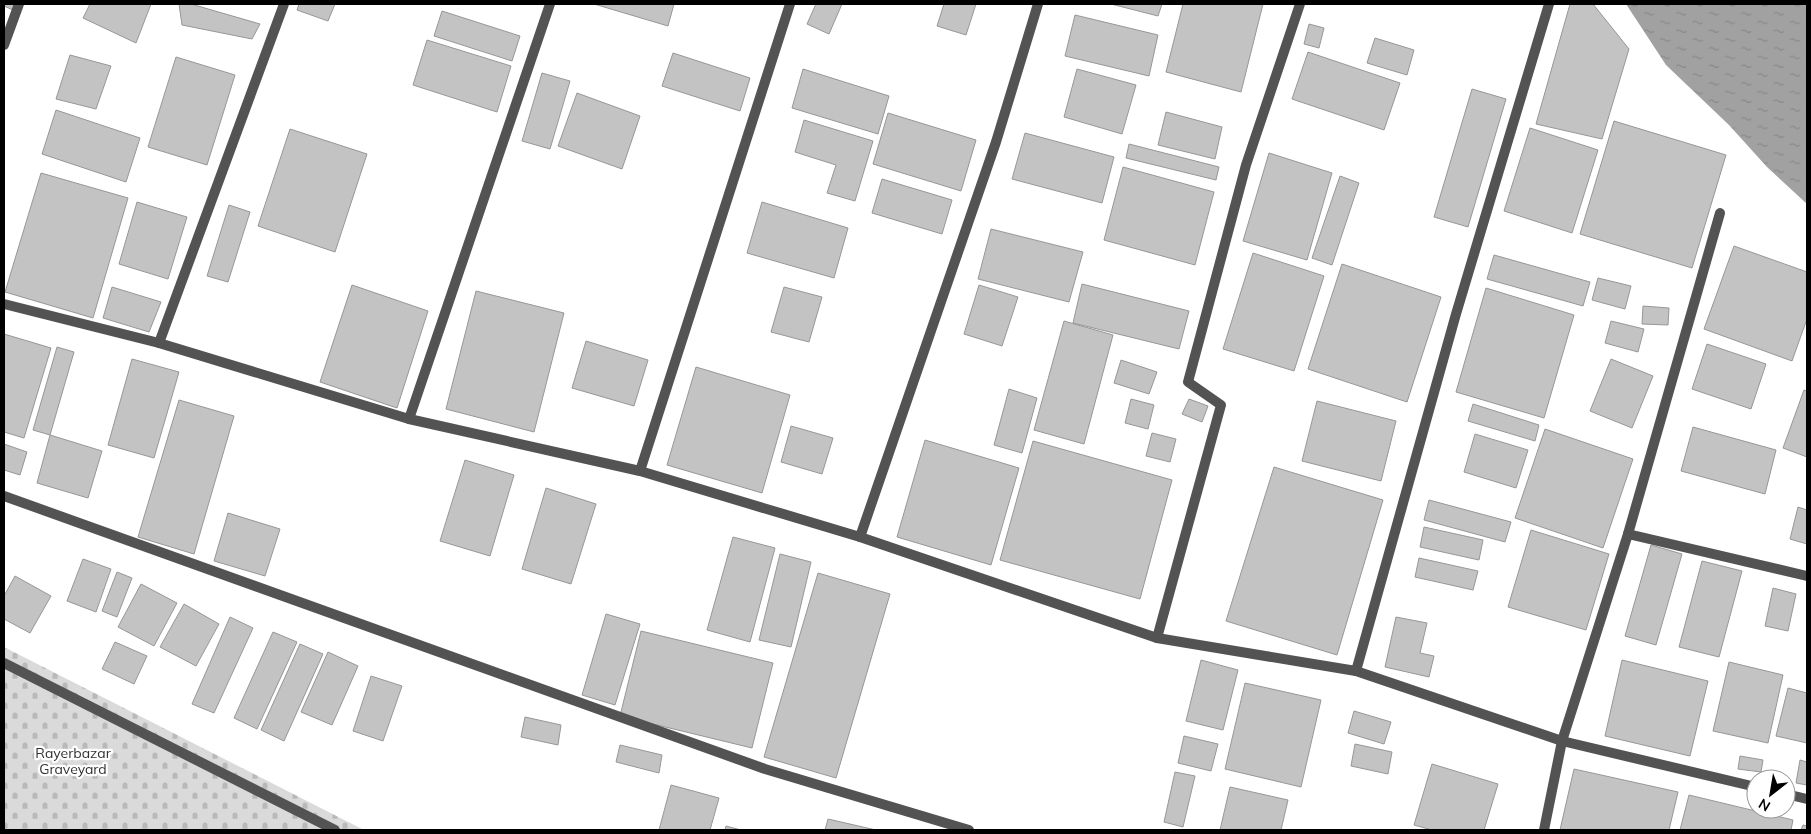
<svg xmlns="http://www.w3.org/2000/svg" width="1811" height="834" viewBox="0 0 1811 834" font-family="Mulish,sans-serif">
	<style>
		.cemetery { fill: url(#cemetery-stones) }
		.water { fill: url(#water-ripples) }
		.building { fill: #c3c3c3; stroke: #979797 }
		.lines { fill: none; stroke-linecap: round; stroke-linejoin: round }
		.service { stroke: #535353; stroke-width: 10 }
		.minor { stroke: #535353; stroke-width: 10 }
		.labels { text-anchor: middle; stroke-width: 4.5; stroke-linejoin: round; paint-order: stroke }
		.park-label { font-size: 14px; fill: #313131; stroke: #fff }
	</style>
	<defs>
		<pattern id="cemetery-stones" width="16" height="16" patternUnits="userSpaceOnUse" patternTransform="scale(1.25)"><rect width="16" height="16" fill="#dadada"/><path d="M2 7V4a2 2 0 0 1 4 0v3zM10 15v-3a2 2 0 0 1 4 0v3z" fill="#b9b9b9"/></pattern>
		<pattern id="water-ripples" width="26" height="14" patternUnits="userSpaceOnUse" patternTransform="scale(1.25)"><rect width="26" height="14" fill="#a1a1a1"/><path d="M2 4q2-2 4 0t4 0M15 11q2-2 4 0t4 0" fill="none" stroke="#898989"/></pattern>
	</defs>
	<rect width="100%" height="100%" fill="#fff"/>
	<!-- cemetery -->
	<path class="cemetery" d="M4,647L364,830H4Z"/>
	<!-- water -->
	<path class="water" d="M1626,4H1807V204L1767,167L1729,125L1666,65Z"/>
	<!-- building -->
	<g class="building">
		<path d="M4,4H15L13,10L4,6Z"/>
		<path d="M90,4H151L136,43L83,18Z"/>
		<path d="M179,4H191L260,24L252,39L182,25Z"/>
		<path d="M299,4H335L328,21L297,10Z"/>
		<path d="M594,4H674L668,26Z"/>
		<path d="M816,4H842L829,34L807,24Z"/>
		<path d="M944,4H976L966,35L937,26Z"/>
		<path d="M1111,4H1162L1158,16Z"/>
		<path d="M1183,4H1263L1241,92L1166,72Z"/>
		<path d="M1570,4H1593L1629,49L1602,139L1536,124Z"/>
		<path d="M442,11L520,36L512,61L434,36Z"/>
		<path d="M1075,15L1158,35L1149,76L1065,56Z"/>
		<path d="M1309,24L1324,28L1319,48L1304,44Z"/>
		<path d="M1375,38L1414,50L1407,75L1367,63Z"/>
		<path d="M427,40L511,66L497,112L413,85Z"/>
		<path d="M1308,52L1400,83L1384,130L1292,99Z"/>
		<path d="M673,53L750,78L740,111L662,86Z"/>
		<path d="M70,55L111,66L96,109L56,99Z"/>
		<path d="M176,57L235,75L207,165L148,147Z"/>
		<path d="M803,69L889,96L878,134L792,108Z"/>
		<path d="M1077,69L1136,85L1122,134L1064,117Z"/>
		<path d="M542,73L570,81L550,149L522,141Z"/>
		<path d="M1472,89L1506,99L1468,227L1434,217Z"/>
		<path d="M577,93L640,116L622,169L558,146Z"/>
		<path d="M56,110L140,138L126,182L42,154Z"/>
		<path d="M1166,112L1222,127L1215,159L1158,145Z"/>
		<path d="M888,113L976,140L961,191L873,164Z"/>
		<path d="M804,120L873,141L855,201L827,193L836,165L795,152Z"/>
		<path d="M1614,121L1726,155L1692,268L1580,234Z"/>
		<path d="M1530,128L1598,150L1572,233L1504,211Z"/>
		<path d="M290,129L367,154L335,252L258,226Z"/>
		<path d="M1025,133L1114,157L1102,203L1012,179Z"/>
		<path d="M1129,144L1219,167L1216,180L1126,158Z"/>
		<path d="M1269,153L1332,173L1307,260L1243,241Z"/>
		<path d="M1123,167L1214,192L1195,265L1104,240Z"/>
		<path d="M41,173L128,198L93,318L5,292Z"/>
		<path d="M1340,176L1359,183L1332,265L1312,258Z"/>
		<path d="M882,179L952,200L942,234L872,213Z"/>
		<path d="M137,202L187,217L168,279L119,264Z"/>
		<path d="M762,202L848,228L834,278L747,253Z"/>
		<path d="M229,205L250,212L228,282L207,276Z"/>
		<path d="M991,229L1083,252L1069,302L978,279Z"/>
		<path d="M1734,246L1807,272V319L1792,361L1704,329Z"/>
		<path d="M1253,253L1324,276L1294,371L1223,349Z"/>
		<path d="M1494,255L1590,282L1583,306L1487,279Z"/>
		<path d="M1342,264L1441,297L1407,402L1308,369Z"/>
		<path d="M1598,278L1631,286L1625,309L1592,300Z"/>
		<path d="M1082,284L1189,311L1179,349L1073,323Z"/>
		<path d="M352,285L428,311L397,408L320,382Z"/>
		<path d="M979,285L1018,297L1002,346L964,334Z"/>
		<path d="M112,287L161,302L149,332L103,318Z"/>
		<path d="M784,287L822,297L809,342L771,332Z"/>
		<path d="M1486,288L1574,315L1544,418L1456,392Z"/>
		<path d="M476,291L564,313L534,432L446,409Z"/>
		<path d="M1643,306L1669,308L1668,325L1642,324Z"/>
		<path d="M1064,321L1113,335L1084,444L1034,430Z"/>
		<path d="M1611,321L1644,329L1638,352L1605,343Z"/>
		<path d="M4,334L51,348L24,438L4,432Z"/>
		<path d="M586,341L648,360L634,406L572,388Z"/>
		<path d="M1707,344L1766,364L1751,409L1692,389Z"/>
		<path d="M57,347L74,352L50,435L33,430Z"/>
		<path d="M132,359L179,372L154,458L108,445Z"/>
		<path d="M1611,359L1653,376L1632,428L1590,411Z"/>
		<path d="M1121,360L1157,372L1149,394L1114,383Z"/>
		<path d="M696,367L790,395L762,493L667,465Z"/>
		<path d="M1009,389L1037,398L1022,453L994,445Z"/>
		<path d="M1804,390L1807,391V457L1783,448Z"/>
		<path d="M1131,399L1154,405L1148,429L1125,423Z"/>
		<path d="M1189,399L1208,406L1202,422L1182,414Z"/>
		<path d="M179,400L234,416L194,554L138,537Z"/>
		<path d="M1317,401L1396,421L1381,481L1302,461Z"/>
		<path d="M1473,404L1539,425L1535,441L1468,421Z"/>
		<path d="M791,426L833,438L822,474L781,462Z"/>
		<path d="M1693,427L1776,450L1765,494L1681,471Z"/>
		<path d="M1545,429L1633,459L1603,548L1515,518Z"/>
		<path d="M1152,433L1176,439L1170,462L1146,456Z"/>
		<path d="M1475,434L1528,450L1516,488L1464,472Z"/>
		<path d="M50,435L102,451L88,498L37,483Z"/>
		<path d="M925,440L1019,468L991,565L897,537Z"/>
		<path d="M1033,441L1172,480L1140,599L1000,560Z"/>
		<path d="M4,444L27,452L20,475L4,470Z"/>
		<path d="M465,460L514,475L490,556L440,541Z"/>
		<path d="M1274,467L1383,500L1337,655L1226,621Z"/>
		<path d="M546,488L596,504L571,584L522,569Z"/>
		<path d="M1429,500L1511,522L1505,542L1424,520Z"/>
		<path d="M1798,507L1807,510V544L1790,539Z"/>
		<path d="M228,513L280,529L265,576L214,561Z"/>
		<path d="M1424,527L1483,540L1479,560L1420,547Z"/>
		<path d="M1531,530L1609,554L1586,630L1508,607Z"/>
		<path d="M733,537L775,548L750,642L707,630Z"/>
		<path d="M1651,545L1682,554L1656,645L1625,636Z"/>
		<path d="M780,554L811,562L791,647L759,640Z"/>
		<path d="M1419,558L1478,571L1473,590L1415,577Z"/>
		<path d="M83,559L111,569L96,612L67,601Z"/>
		<path d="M1702,561L1742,571L1719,657L1679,647Z"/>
		<path d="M117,572L132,578L117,617L102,611Z"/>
		<path d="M818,573L890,594L836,778L764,757Z"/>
		<path d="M15,576L51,596L30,633L4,619V596Z"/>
		<path d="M141,584L177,603L154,646L118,627Z"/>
		<path d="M1773,588L1796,594L1788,631L1765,626Z"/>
		<path d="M184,604L219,624L196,666L160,647Z"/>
		<path d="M606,614L640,624L615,705L582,695Z"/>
		<path d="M230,617L253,628L214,713L192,704Z"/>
		<path d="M1396,617L1427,623L1420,653L1434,656L1429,677L1385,667Z"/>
		<path d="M641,631L773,663L752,748L620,716Z"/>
		<path d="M273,632L297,642L257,729L234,718Z"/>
		<path d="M115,642L147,656L134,684L102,669Z"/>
		<path d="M300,644L323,654L284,741L261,730Z"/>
		<path d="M328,652L358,666L332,725L301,712Z"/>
		<path d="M1201,660L1238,670L1223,730L1186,721Z"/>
		<path d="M1622,660L1708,681L1690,756L1605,736Z"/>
		<path d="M1729,662L1783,675L1768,743L1713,731Z"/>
		<path d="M371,676L402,686L383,741L353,731Z"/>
		<path d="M1245,683L1321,700L1301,787L1225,769Z"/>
		<path d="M1788,688L1807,693V743L1776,736Z"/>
		<path d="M1354,711L1391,722L1384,744L1348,733Z"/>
		<path d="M525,717L561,725L558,745L521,737Z"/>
		<path d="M1184,736L1218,744L1211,771L1178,763Z"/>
		<path d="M1355,744L1392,752L1388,774L1351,766Z"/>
		<path d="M620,745L662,755L659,773L616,762Z"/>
		<path d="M1740,756L1763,760L1761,772L1738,769Z"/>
		<path d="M1800,760L1807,762V785L1796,783Z"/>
		<path d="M1432,764L1498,784L1484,830H1432L1414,825Z"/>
		<path d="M1574,769L1678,792L1669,830H1560Z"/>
		<path d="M1175,772L1195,776L1183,827L1164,822Z"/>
		<path d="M671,785L719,798L710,830H659Z"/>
		<path d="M1230,787L1288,800L1281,830H1220Z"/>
		<path d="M1689,795L1793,820L1791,830H1680Z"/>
		<path d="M828,819L876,830H825Z"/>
		<path d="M1803,825L1807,826V830H1801Z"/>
		<path d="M726,826L741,830H725Z"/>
	</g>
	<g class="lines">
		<!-- service -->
		<path class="service" d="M4,663L335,830"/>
		<!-- minor -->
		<g class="minor">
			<path d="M4,45L19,4"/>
			<path d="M4,304L159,343L409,419L640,471L860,537L1157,638L1356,671L1562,741L1756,787"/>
			<path d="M159,343L284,4"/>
			<path d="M409,419L550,4"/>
			<path d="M640,471L790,4"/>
			<path d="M4,496L765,769L969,830"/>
			<path d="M1628,534L1807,576"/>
			<path d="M860,537L996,142L1038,4"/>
			<path d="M1157,638L1221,405L1188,382L1246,165L1300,4"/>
			<path d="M1356,671L1456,314L1549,4"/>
			<path d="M1786,794L1807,799"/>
			<path d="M1544,830L1562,741L1628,534L1720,213"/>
		</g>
	</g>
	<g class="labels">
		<!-- park labels -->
		<g class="park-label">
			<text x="73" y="758">Rayerbazar<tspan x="73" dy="16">Graveyard</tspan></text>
		</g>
	</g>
	<!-- border -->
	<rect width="1811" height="834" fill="none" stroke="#000000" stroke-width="10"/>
	<!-- north arrow -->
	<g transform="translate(1771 794) rotate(211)"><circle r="24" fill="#ffffff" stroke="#999999"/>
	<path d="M0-4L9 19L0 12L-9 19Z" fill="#000000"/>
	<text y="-8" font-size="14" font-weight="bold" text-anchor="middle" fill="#000000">N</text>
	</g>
</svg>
